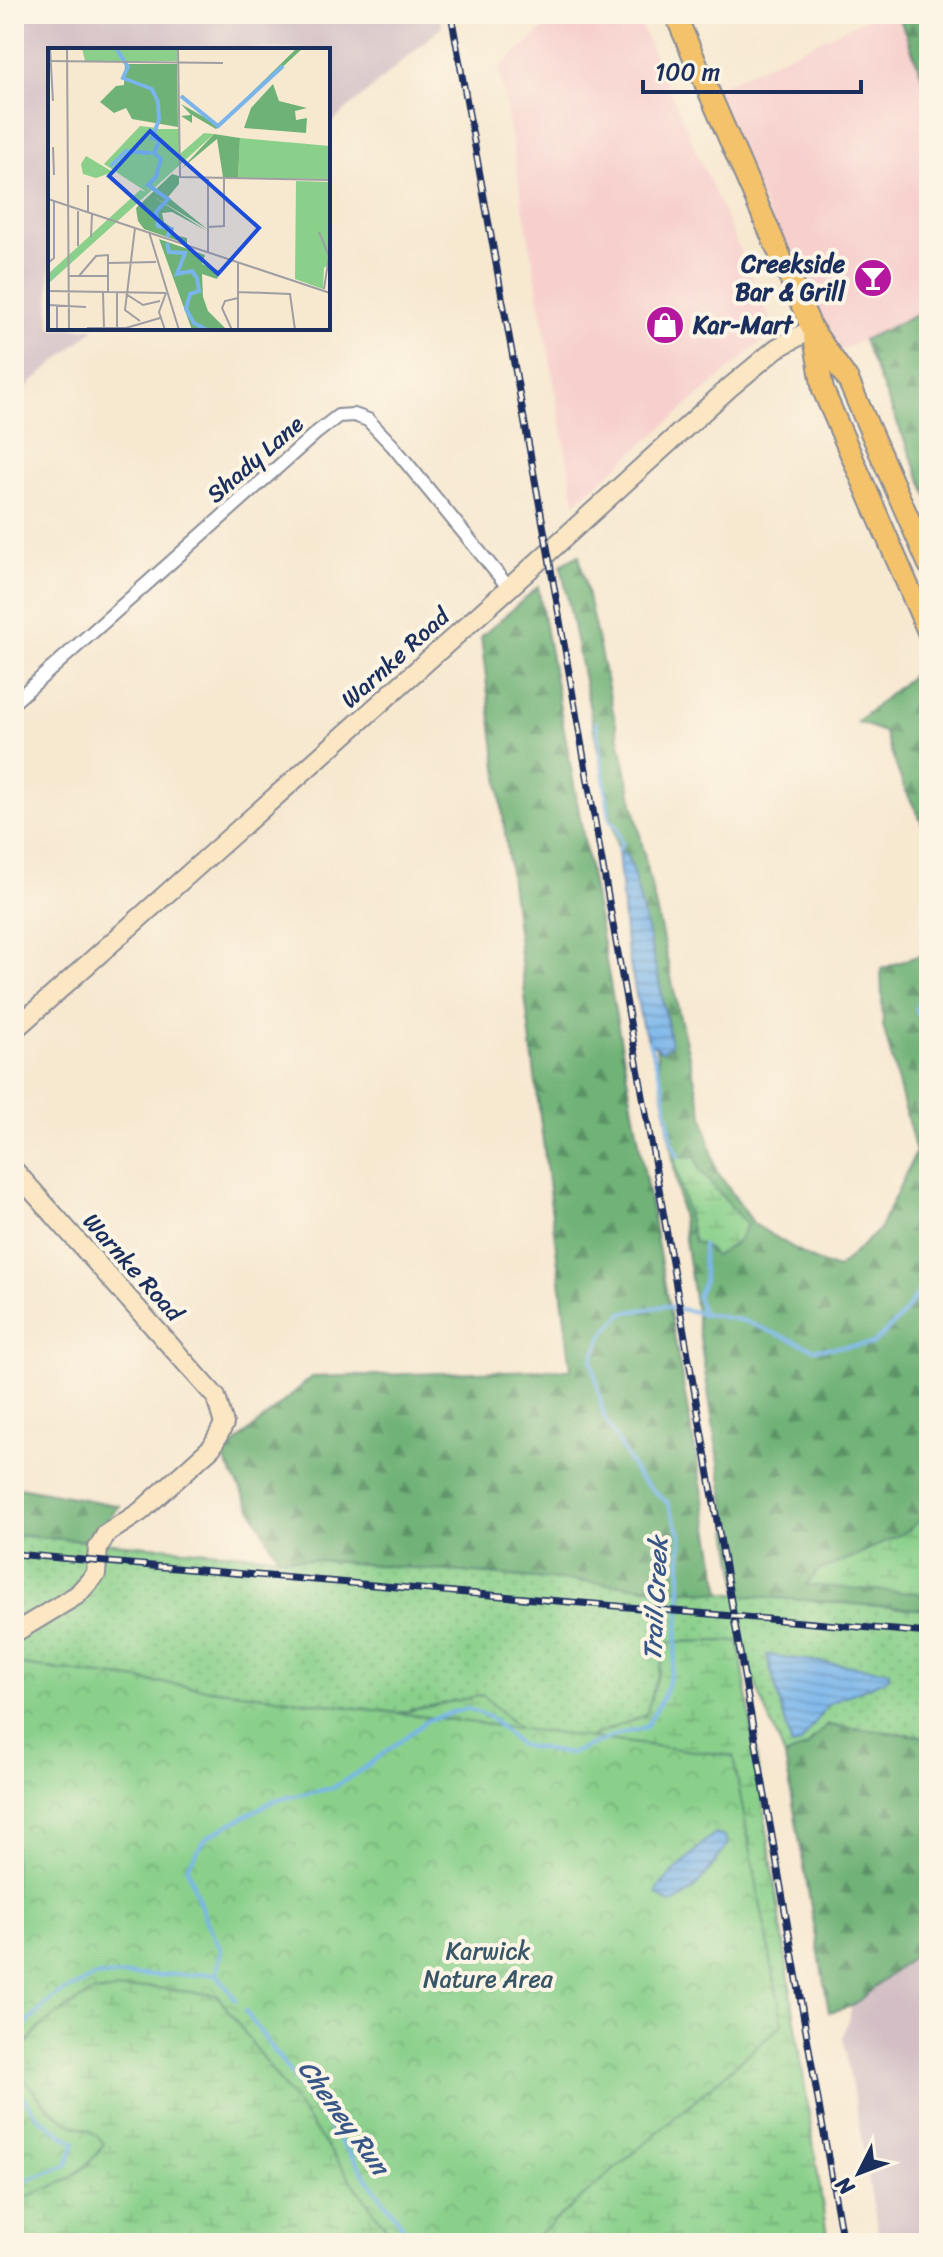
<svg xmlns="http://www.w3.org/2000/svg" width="943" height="2257" viewBox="0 0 943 2257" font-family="Sriracha,sans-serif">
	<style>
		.built { fill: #f7d0ce }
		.industrial { fill: #d2bec4 }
		.grass { fill: url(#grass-dots); stroke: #528074; stroke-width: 2 }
		.forest { fill: url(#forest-firs); stroke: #45706a; stroke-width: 2 }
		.wetland { fill: url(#wetland-marsh); stroke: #528074; stroke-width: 2 }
		.park { fill: url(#park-crowns); stroke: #528074; stroke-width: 2 }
		.water { fill: url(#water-rules); stroke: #4a72a4; stroke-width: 2 }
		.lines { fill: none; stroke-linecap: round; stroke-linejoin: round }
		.stream { stroke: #79b5eb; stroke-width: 4 }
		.street-casing { stroke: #898c97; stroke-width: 16 }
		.secondary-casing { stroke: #898c97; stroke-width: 22 }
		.primary-casing { stroke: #898c97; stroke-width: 24 }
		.street { stroke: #fff; stroke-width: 12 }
		.secondary { stroke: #fbe7c3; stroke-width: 18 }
		.primary { stroke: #f4c26a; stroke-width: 20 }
		.rail-casing { stroke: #1b2f5e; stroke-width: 7 }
		.rail { stroke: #fcf5e5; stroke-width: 4; stroke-dasharray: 12; stroke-linecap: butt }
		.labels { text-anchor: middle; stroke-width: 8; stroke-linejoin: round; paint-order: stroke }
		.poi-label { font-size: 24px; font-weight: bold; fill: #1b2f5e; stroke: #fcf5e5; text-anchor: end }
		.street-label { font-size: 24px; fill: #1b2f5e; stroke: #fcf5e5 }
		.park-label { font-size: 24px; fill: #375769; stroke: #fcf5e5 }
		.water-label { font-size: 26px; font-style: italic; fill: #375788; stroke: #fcf5e5 }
		.inset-river { fill: none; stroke: #79b5eb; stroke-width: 4 }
		.inset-road { fill: none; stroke: #9f9ea2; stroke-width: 2 }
		.view { fill: #1d4ed8; fill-opacity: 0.15; stroke: #1d4ed8; stroke-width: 4 }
		.inset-edge { fill: none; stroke: #1b2f5e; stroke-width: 4 }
	</style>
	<defs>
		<pattern id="grass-dots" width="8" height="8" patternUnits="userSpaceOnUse" patternTransform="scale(2)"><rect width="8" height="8" fill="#8ad08b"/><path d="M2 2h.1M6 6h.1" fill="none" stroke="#76b37a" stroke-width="1.8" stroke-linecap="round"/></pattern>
		<pattern id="forest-firs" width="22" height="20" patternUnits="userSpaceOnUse" patternTransform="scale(2)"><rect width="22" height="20" fill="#6fb277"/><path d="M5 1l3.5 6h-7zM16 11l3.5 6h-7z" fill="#5a9165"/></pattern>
		<pattern id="wetland-marsh" width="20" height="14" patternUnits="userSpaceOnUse" patternTransform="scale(2)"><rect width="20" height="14" fill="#8ad08b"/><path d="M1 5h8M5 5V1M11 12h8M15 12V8" fill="none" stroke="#76b37a"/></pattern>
		<pattern id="park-crowns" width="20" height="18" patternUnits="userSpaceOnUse" patternTransform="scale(2)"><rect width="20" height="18" fill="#8ad08b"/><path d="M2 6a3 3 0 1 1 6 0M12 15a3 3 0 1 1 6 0" fill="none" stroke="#76b37a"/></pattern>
		<pattern id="water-rules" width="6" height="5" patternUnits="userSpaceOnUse" patternTransform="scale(2)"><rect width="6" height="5" fill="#79b5eb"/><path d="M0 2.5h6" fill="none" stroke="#6294c2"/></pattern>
	</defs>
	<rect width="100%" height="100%" fill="#fcf5e5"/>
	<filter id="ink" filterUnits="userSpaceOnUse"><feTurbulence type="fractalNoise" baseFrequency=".0125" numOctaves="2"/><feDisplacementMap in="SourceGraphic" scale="16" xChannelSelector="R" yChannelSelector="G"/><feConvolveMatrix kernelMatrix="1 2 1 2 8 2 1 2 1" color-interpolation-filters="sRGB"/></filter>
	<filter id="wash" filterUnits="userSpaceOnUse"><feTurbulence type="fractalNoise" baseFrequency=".006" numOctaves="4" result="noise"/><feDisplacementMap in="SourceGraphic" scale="32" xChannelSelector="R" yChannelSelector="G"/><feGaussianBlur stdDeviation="1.8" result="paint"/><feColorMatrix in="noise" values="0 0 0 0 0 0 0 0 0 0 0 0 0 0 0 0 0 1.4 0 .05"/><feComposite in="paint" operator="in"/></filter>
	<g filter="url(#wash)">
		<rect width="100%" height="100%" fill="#f7e8d0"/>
		<!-- built -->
		<g class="built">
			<path d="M560,14H636L775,330L575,503L499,68Z"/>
			<path d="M877,14H898L929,94V309L838,352L817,328L713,89Z"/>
		</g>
		<!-- industrial -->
		<g class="industrial">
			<path d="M14,14H439L442,27L328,126V50H50V328H95L14,398Z"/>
			<path d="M929,1943V2243H880L843,2037L852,2006Z"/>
		</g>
		<!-- grass -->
		<path class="grass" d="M14,1535L929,1610V1737L827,1725L807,1748L785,1757L738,1641L668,1642L646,1715L595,1735L569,1750L534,1743L483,1695L398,1713L14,1664Z"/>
		<!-- forest -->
		<g class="forest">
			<path d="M898,14H929V94Z"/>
			<path d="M929,309V499L863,340Z"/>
			<path d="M579,555L680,1018L716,1170L754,1224L814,1260L837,1269L879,1230L916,1152L883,1025L881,969L929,952V1610L739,1595L656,1048L662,1051L668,1026L658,976L626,854L618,850L561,565Z"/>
			<path d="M538,587L721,1593L278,1557L222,1455L312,1377L571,1369L481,637Z"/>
			<path d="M922,667L929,684V836L903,785L884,732L857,722Z"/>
			<path d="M14,1486L120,1506L88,1541L14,1535Z"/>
			<path d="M826,1725L929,1737V1943L852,2006L829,2012L785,1757L807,1747Z"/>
		</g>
		<!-- wetland -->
		<g class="wetland">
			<path d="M678,1156H696L700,1171L747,1225L737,1242L715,1256L703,1245L694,1242L675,1161Z"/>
			<path d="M929,1513V1594L806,1585L818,1571L853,1557L906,1532Z"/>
			<path d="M739,1641L828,2243H14V1993L398,1713L483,1695L534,1743L569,1749L595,1735L646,1715L668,1642Z"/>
		</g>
		<!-- park -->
		<path class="park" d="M14,1664L733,1756L783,2024L529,2243H397L217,1995L147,1987L91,1993L43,2024L25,2045L21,2074C34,2092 47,2109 66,2121C82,2130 92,2127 104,2144L88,2164L68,2180L14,2202Z"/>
		<!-- water -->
		<g class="water">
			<path d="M618,850L626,854L632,868L658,976L671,1045L662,1051L649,1042L642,1025L626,944Z"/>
			<path d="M767,1655L889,1671V1678L828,1704L801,1743L792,1747Z"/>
			<path d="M715,1834L725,1837L728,1844C717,1860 689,1902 670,1904L657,1894L659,1887L706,1840Z"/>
		</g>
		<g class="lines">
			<!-- stream -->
			<g class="stream">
				<path d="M596,722L610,820L617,828L622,844L618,850"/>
				<path d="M929,989L921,996L916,1010L929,1032"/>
				<path d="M649,1042L663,1085L672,1143L678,1156"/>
				<path d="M703,1245L704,1281L697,1296L703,1314"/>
				<path d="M217,1974L236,2000"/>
				<path d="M245,2011L415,2243"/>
				<path d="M14,2047L24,2027L52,1998L96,1976L217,1974L221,1949L206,1921L187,1867L207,1837L275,1800L332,1788L356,1774L428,1720L467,1708L491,1718L519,1745L569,1754L619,1734L646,1727L663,1697L674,1664L681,1600V1535L667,1502L638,1477L604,1417L592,1360L603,1335L623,1313L664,1306L744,1321L815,1349L873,1344L902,1316L921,1288L929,1272"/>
				<path d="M14,2085L39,2118L75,2143L67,2165L14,2185"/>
			</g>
		</g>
	</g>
	<g filter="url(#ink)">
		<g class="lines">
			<!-- street casing -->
			<g class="street-casing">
				<path id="street" d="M14,702L315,434L338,416L354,415L368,420L392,445L509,588"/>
			</g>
			<!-- secondary casing -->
			<g class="secondary-casing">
				<g id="secondary">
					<path d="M14,1030L509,588L729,388L777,348L812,329"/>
					<path d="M14,1170L216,1397L224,1424L212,1447L140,1512L106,1534L98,1548L96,1574L77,1595L14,1633"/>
				</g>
			</g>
			<!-- primary casing -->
			<g class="primary-casing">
				<g id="primary">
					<path d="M675,14L812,329L848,380L929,565"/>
					<path d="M814,337L823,390L929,634"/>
				</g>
			</g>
			<!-- street -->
			<use href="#street" class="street"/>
			<!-- secondary -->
			<use href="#secondary" class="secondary"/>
			<!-- primary -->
			<use href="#primary" class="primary"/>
			<!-- rail casing -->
			<g class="rail-casing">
				<g id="rail">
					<path d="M451,14L548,552L843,2243"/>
					<path d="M14,1554L929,1633"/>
				</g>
			</g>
			<!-- rail -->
			<use href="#rail" class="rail"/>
		</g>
	</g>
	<!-- icons -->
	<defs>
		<g id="bar-disc" transform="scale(2)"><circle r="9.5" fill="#b5179e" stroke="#fcf5e5"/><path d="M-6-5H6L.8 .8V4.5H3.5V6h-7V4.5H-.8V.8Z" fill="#fff"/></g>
		<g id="shop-disc" transform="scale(2)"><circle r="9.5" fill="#b5179e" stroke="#fcf5e5"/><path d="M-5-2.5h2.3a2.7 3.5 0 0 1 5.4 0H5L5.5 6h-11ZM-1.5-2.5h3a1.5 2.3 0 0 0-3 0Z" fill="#fff"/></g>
	</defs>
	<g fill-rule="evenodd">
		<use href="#bar-disc" x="873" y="278"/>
		<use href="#shop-disc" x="665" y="325"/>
	</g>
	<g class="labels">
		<!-- poi labels -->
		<g class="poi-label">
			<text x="845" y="272">Creekside<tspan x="845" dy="28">Bar &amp; Grill</tspan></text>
			<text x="693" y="333" text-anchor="start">Kar-Mart</text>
		</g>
		<!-- street labels -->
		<g class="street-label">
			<text transform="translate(255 459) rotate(-41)" y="8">Shady Lane</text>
			<text transform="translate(395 658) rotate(-42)" y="8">Warnke Road</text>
			<text transform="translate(133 1267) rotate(48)" y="8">Warnke Road</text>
		</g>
		<!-- park labels -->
		<g class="park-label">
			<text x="488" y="1959">Karwick<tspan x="488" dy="28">Nature Area</tspan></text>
		</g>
		<!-- water labels -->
		<g class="water-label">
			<text transform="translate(655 1599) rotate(-87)" y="9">Trail Creek</text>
			<text transform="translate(344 2117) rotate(54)" y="9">Cheney Run</text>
		</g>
	</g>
	<!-- overview -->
	<g transform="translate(48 48)">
		<rect width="282" height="282" fill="#f7e8d0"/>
		<path d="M34,0H129V13H37ZM156,85L166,86L0,236V226L92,142L100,144L102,132ZM192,90L282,98V131L190,130ZM38,108L65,124L48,130L35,126L33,116ZM248,133L282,134V215L276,220L275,241L247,231Z" fill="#8ad08b"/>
		<path d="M249,0H255L168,81L144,67V75L133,68L143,67L133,56L170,77ZM77,16H129L130,79L84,71L78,60L66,65L52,54L68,38L76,37ZM225,36L231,53L259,60L247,63L248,72L259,70L258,85L196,80L203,60ZM166,86L192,90L190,130L175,129L169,91L133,121ZM124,126L131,128V136L120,149L159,181L103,147L159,183L124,164L114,165L116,174L126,181L123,186L139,190V196L96,181L90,173L88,160ZM111,191L157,207L154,216L172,223L169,231L154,226L155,249L160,263L179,282H144Z" fill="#6fb277"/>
		<path d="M92,78L110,80L112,91L111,125L102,132L100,145L56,116Z" fill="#8ad08b"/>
		<path d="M106,81H131V108L95,139L80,130V102L105,104L111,95L103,93Z" fill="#8ad08b"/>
		<path class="inset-river" d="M68,0L80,19L75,30L104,41L110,54L111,72L104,90L112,92L106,105L113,111L108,129L100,137L120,151L108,164L110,178L123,181L119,189M133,48L170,78L235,18M63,118L78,103L103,105M119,195L121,204L137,205L129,226L144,223L149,230L151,243L142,246L138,261L146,275L159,282"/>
		<path class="inset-road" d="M2,0L5,53M19,0L21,282M130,0L132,129L282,132M0,13L175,15M5,99L6,127M40,137V164M0,151L282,245M160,179L176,178V131M87,180L77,262L92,273M101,184L131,282M271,184L281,208L276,241M43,189L44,165M30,198V163M160,204V131M0,215L6,210V153M60,215L108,214M190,215V282M21,228H60M31,228L48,208L60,207V244M0,243L118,245M55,244L56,281M69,244V282M190,244L242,246L247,282M78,246L95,257L112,253M0,257L38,259M9,257V282M39,280H78L112,270M117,282L111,264L118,245M184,282L174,260L177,253L190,250"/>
		<path class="view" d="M102,83L211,180L170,226L61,128Z"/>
		<rect width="282" height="282" class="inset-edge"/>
	</g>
	<!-- margin -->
	<rect width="943" height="2257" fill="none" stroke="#fcf5e5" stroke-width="48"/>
	<!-- north arrow -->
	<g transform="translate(859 2173) rotate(228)" stroke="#fcf5e5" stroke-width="6" paint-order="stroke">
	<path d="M0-6L14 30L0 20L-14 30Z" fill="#1b2f5e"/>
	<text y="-12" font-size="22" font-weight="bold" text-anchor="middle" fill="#1b2f5e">N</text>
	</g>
	<!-- scale -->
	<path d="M643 80v12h218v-12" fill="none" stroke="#1b2f5e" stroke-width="4"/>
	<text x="655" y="80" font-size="24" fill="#1b2f5e" stroke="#fcf5e5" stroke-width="6" paint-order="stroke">100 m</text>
</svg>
